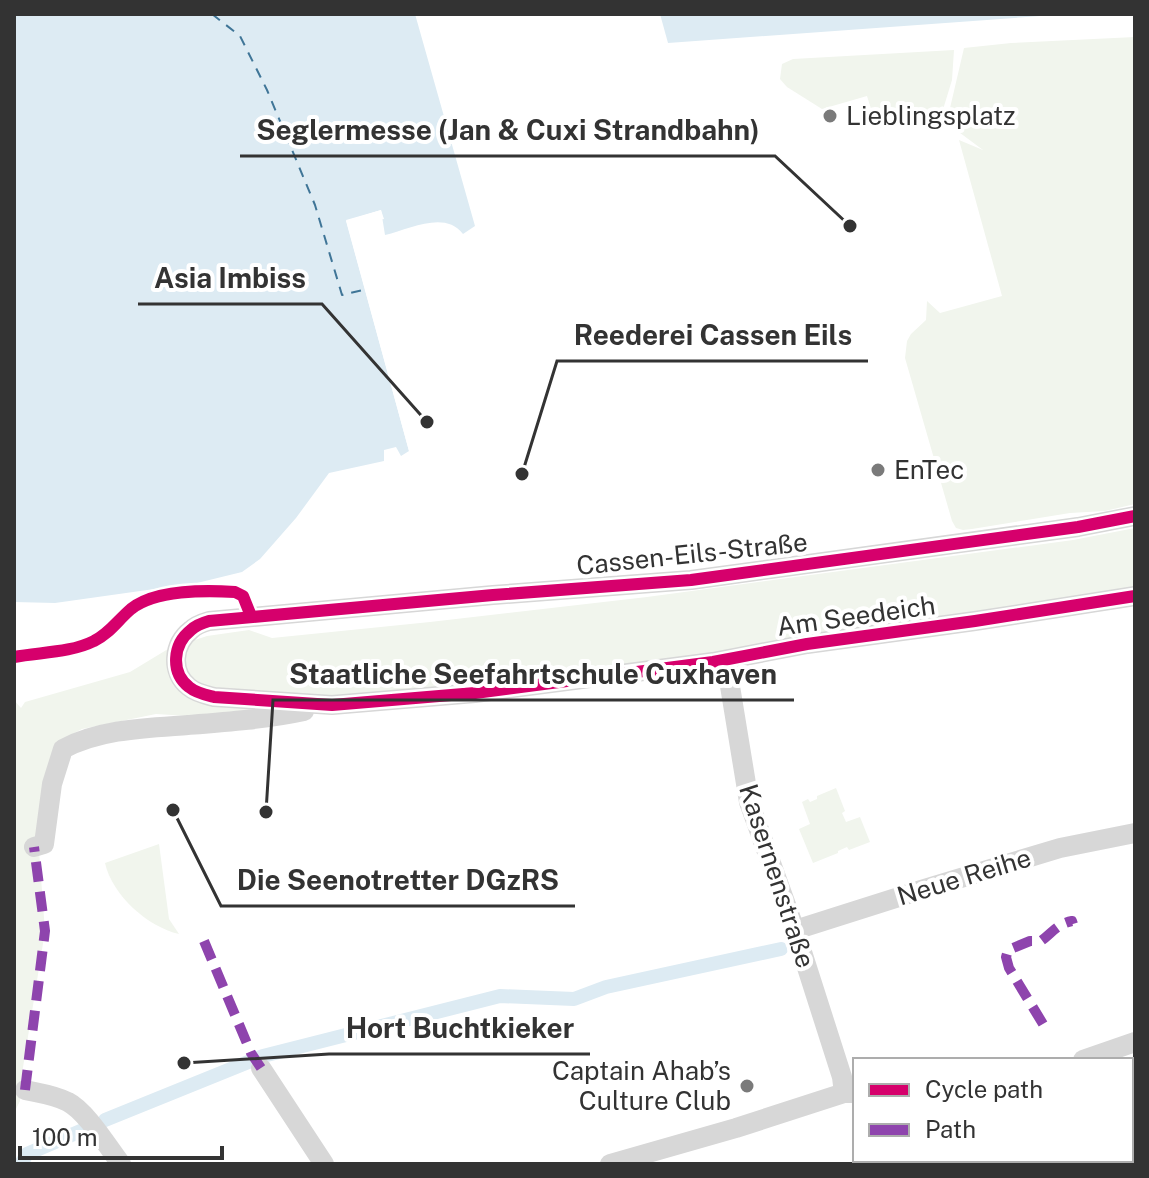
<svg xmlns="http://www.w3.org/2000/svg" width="1149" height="1178" viewBox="0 0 1149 1178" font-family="'Public Sans',sans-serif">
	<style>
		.green { fill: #f1f5ed }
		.water { fill: #ddebf3 }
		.pier { fill: #fff }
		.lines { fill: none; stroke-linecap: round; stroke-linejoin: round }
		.canal { stroke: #ddebf3; stroke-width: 14 }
		.ferry { stroke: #3f7597; stroke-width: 2; stroke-dasharray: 10 8; stroke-linecap: butt }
		.minor { stroke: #d7d7d7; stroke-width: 20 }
		.quiet { stroke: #8e44ad; stroke-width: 10; stroke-dasharray: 20 10; stroke-linecap: butt }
		.cycleway-casing { stroke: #fff; stroke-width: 17 }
		.cycleway { stroke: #d6006c; stroke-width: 12 }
		.poi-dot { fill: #7a7a7a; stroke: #fff; stroke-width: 3 }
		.labels { text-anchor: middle; stroke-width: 8; stroke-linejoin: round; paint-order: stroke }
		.poi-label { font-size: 26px; fill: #333; stroke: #fff; text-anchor: start }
		.street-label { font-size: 26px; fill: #333; stroke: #fff }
		.leader { fill: none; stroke: #333; stroke-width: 3 }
		.callout-dot { fill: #333; stroke: #fff; stroke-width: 3 }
		.callout-label { font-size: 28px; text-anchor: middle; font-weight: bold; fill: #333; stroke: #fff; stroke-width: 8; stroke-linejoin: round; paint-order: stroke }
	</style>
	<rect width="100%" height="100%" fill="#fff"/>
	<!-- green -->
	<g class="green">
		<path d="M1135,37V504L1105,511L1070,513L972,529L963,530L956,528L952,521L905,358L907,341L911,334L926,320L927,301L940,313L1002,296L959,140L983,150L948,124L947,121L964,48L1011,43Z"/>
		<path d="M954,50L952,80L941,116L921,125L877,128L867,96L822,109L787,87L780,79L782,64L793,59Z"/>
		<path d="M1135,528V591L743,649L475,683L435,690L203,717L156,714L82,729L63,739L38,837L45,931L20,1086V1101L14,1113V700L21,708L25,702L130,672L168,649L207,636L249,630L272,638L430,622L647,597L1073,540Z"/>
		<path d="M836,788L845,811L842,813L846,822L860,817L870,842L849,850L847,847L838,851V853L813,863L799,829L810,824L802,802L808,799L810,802L817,799V796Z"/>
		<path d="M159,844L169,919L179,934C148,927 112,895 105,863Z"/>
	</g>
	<!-- water -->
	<g class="water">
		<path d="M14,14H415L475,226L463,234C445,210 410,229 385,235L381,210L346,221L409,451L401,456L396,447L384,450V461L329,473L296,518L260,559L242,572L197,583L55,603L14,602Z"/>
		<path d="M660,14H1068L668,43Z"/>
	</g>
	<!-- pier -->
	<path class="pier" d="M381,210L384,219L377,220L378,215L351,223L413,452L409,451L346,220Z"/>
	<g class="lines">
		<!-- canal -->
		<g class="canal">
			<path d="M105,1120L263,1056L500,996L574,999L606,987L781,949"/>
			<path d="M21,1164L27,1154L83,1130"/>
		</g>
		<!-- ferry -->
		<path class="ferry" d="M212,14L240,36L267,90L315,205L342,295L363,290"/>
		<!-- minor -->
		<g class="minor">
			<path d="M1135,516L1078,527L691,580L493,595L209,621C202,623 196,625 191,630C173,644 170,672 189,687C196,693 206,695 214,697L332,705L475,693L713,662L807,644L975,621L1135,596"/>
			<path d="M713,662L723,669L729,680L749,802L795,930L842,1077L844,1093"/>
			<path d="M34,847L44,844L52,784L63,749C100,729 147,728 188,725C227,722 267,719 304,711"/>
			<path d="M795,930L921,890L1060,848L1135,833"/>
			<path d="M1083,1060L1135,1042"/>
			<path d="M261,1068L324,1164"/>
			<path d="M25,1090C39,1093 55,1095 68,1102C86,1111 108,1147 121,1164"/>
			<path d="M1131,1143L1135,1141"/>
			<path d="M610,1164L736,1128L844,1093H855"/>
			<path d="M1075,1164L1084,1160"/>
		</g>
		<!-- quiet -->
		<g class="quiet">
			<path d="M204,941L251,1053L261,1068"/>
			<path d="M1043,1024L1009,968L1006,957L1008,950L1030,941H1041C1052,933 1057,924 1072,921L1073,924"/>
			<path d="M25,1090L45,931L34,847"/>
			<path d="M1131,1143L1135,1141"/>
		</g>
		<!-- cycleway casing -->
		<g class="cycleway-casing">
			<g id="cycleway">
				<path d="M1135,516L1078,527L691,580L493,595L209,621C202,623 196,625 191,630C173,644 170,672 189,687C196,693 206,695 214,697L332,705L475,693L713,662L807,644L975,621L1135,596"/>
				<path d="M14,657C40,652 70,653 94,641C109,634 118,620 131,609C155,590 205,590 235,592L243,596L251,616"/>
			</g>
		</g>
		<!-- cycleway -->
		<use href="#cycleway" class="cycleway"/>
	</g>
	<!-- markers -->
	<g class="poi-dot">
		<circle cx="830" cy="116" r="8"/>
		<circle cx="878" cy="470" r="8"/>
		<circle cx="747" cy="1086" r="8"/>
	</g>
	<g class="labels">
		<!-- poi labels -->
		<g class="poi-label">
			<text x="846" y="125">Lieblingsplatz</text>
			<text x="894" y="479">EnTec</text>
			<text x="731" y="1080" text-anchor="end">Captain Ahab’s<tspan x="731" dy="30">Culture Club</tspan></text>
		</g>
		<!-- street labels -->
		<g class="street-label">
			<text transform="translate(692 554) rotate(-6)" y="9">Cassen-Eils-Straße</text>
			<text transform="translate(856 616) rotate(-8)" y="9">Am Seedeich</text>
			<text transform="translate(777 876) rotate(72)" y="9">Kasernenstraße</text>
			<text transform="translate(964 877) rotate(-17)" y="9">Neue Reihe</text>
		</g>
	</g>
	<!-- callouts -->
	<path class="leader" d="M850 226L775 156H240M427 422L322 304H138M522 474L557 361H868M266 812L273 700H794M173 810L221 906H575M184 1063L329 1054H590"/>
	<g class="callout-dot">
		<circle cx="850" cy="226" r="8"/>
		<circle cx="427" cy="422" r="8"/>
		<circle cx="522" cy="474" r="8"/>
		<circle cx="266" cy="812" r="8"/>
		<circle cx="173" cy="810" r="8"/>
		<circle cx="184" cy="1063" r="8"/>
	</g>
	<g class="callout-label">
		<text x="508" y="140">Seglermesse (Jan &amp; Cuxi Strandbahn)</text>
		<text x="230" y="288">Asia Imbiss</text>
		<text x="713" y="345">Reederei Cassen Eils</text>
		<text x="533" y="684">Staatliche Seefahrtschule Cuxhaven</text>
		<text x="398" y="890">Die Seenotretter DGzRS</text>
		<text x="460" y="1038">Hort Buchtkieker</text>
	</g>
	<!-- border -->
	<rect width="1149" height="1178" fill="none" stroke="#333333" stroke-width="32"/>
	<!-- legend -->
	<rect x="853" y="1058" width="280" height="104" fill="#ffffff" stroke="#adadad" stroke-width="2"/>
	<rect x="869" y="1084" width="40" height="12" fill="#d6006c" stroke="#adadad" stroke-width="2"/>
	<text x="925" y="1098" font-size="24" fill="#333333">Cycle path</text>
	<rect x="869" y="1124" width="40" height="12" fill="#8e44ad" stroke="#adadad" stroke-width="2"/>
	<text x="925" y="1138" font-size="24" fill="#333333">Path</text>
	<!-- scale -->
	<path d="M20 1146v12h202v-12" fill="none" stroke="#333333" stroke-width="4"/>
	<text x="32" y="1146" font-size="24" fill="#333333" stroke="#ffffff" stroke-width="6" paint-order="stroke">100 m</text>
</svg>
